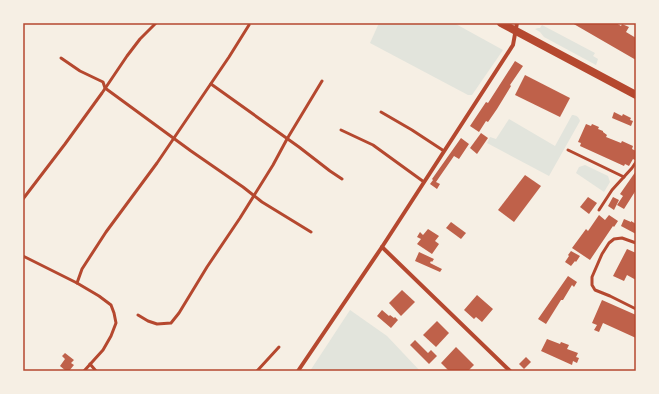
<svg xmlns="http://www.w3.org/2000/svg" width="659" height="394" viewBox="0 0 659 394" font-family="'Varela Round',sans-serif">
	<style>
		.green { fill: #e2e4dc }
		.building { fill: #bf614a }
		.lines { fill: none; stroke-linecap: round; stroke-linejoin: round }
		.service { stroke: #b5482f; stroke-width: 3 }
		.minor { stroke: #b5482f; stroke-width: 4 }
		.secondary { stroke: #b5482f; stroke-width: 8 }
		.neatline { fill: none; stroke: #b5482f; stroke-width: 1.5 }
	</style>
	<rect width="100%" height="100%" fill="#f6efe4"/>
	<!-- green -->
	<g class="green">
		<path d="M379,23H454L503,50L472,95H468L370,43Z"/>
		<path d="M542,25L595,53L593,56L598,59L596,65L544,37L540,32L535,29L538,28H540Z"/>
		<path d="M572,115C576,115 579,117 580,121L549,176L487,143L490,137L496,139L509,119L555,146Z"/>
		<path d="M585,165L608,176L610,182L604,192L576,173L579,167Z"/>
		<path d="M350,310L387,336L420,371H310Z"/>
	</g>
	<!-- building -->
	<g class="building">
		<path d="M572,23H616L621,26L622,24L629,27L626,32L636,38V60Z"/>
		<path d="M515,61L523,66L510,85L511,86L497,109L488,122L486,121L479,132L470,126L486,102L488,103Z"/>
		<path d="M525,75L570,98L560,117L515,95Z"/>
		<path d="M614,112L622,116L623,114L631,118L630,120L633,121L631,126L612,118Z"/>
		<path d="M586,124L591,126L592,124L599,127L598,129L603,131V132L607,135L606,137L621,143L622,141L633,146L632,149L636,151V158L635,160L633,159L629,166L625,164L624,166L580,146L581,143L578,142Z"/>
		<path d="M481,133L488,138L477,154L470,148Z"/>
		<path d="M461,138L469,144L459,159L454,156L436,182L440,184L437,189L430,184L433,180L432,179Z"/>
		<path d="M636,171V190L624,209L617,205L623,196L620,194Z"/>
		<path d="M525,175L541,186L514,222L498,210Z"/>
		<path d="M588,197L597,203L589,214L580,207Z"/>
		<path d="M613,197L619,200L614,210L608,206Z"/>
		<path d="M599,215L605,220L609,215L618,221L614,227L613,226L590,260L572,248L586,229L588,231Z"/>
		<path d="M624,219L631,222V221L636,224V234L621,226Z"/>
		<path d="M451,222L466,233L461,239L446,228Z"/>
		<path d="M428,229L439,236L435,241L439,244L432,254L417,244L421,239L417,237L420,232L423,235Z"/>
		<path d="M627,249L636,253V280L627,275L624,281L613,276Z"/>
		<path d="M571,251L580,256L576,262L575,261L571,266L565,262L569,256L568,255Z"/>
		<path d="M419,252L434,259L432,262L431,261L430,263L442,269L440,272L415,261Z"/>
		<path d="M568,276L577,282L574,287L572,285L563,300H561L546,324L538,319Z"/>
		<path d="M402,290L415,302L401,316L389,303Z"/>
		<path d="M477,295L493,309L482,322L476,317L474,319L464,310Z"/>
		<path d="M602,300L636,315V338L603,323L599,332L594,330L597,325L592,323Z"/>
		<path d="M382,310L389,316L390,315L394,318L395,317L398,320L391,328L377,316Z"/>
		<path d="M437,321L449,333L436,347L423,335Z"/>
		<path d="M547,339L560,344L561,342L569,345L567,349L578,353L576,357L579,358L577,363L573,361L572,365L541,351Z"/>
		<path d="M415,340L428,353L431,350L437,356L429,364L410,345Z"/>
		<path d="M456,347L474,365L468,371H449L441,363Z"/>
		<path d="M65,353L74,360L71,363L74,365L69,371H66L60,366L65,359L62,356Z"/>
		<path d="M526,357L531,362L524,369L519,364Z"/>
	</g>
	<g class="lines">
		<!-- service -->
		<g class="service">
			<path d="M61,58L80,71L103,82L105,88L191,151L243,187L262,202L311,232"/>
			<path d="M211,84L299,147L330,171L342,179"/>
			<path d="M381,112L412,130L444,151"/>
			<path d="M341,130L373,145L424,182"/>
			<path d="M568,150L624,177"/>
			<path d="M23,199L65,144L102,93L127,56L140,39L156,23"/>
			<path d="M599,210L612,190L632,168L636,162"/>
			<path d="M636,243L622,238L614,239L609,243L602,254L592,277V285L595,290L610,296L636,309"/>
			<path d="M23,256L77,283L99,296L111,305L114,313L116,323L111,336L103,350L84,371"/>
			<path d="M77,283L82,269L106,232L157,163L229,57L249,25"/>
			<path d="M138,315L148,321L157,324L171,323L179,313L207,267L240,218L273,165L287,139L322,81"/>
			<path d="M90,364L96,371"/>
			<path d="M257,371L279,347"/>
		</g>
		<!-- minor -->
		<g class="minor">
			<path d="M382,247L510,371"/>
			<path d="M298,371L382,247L513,45L517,23"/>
		</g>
		<!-- secondary -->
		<path class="secondary" d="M501,23L636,95"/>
	</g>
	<!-- border -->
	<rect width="659" height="394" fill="none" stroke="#f6efe4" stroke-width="48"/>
	<rect x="24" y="24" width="611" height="346" class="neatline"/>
</svg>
